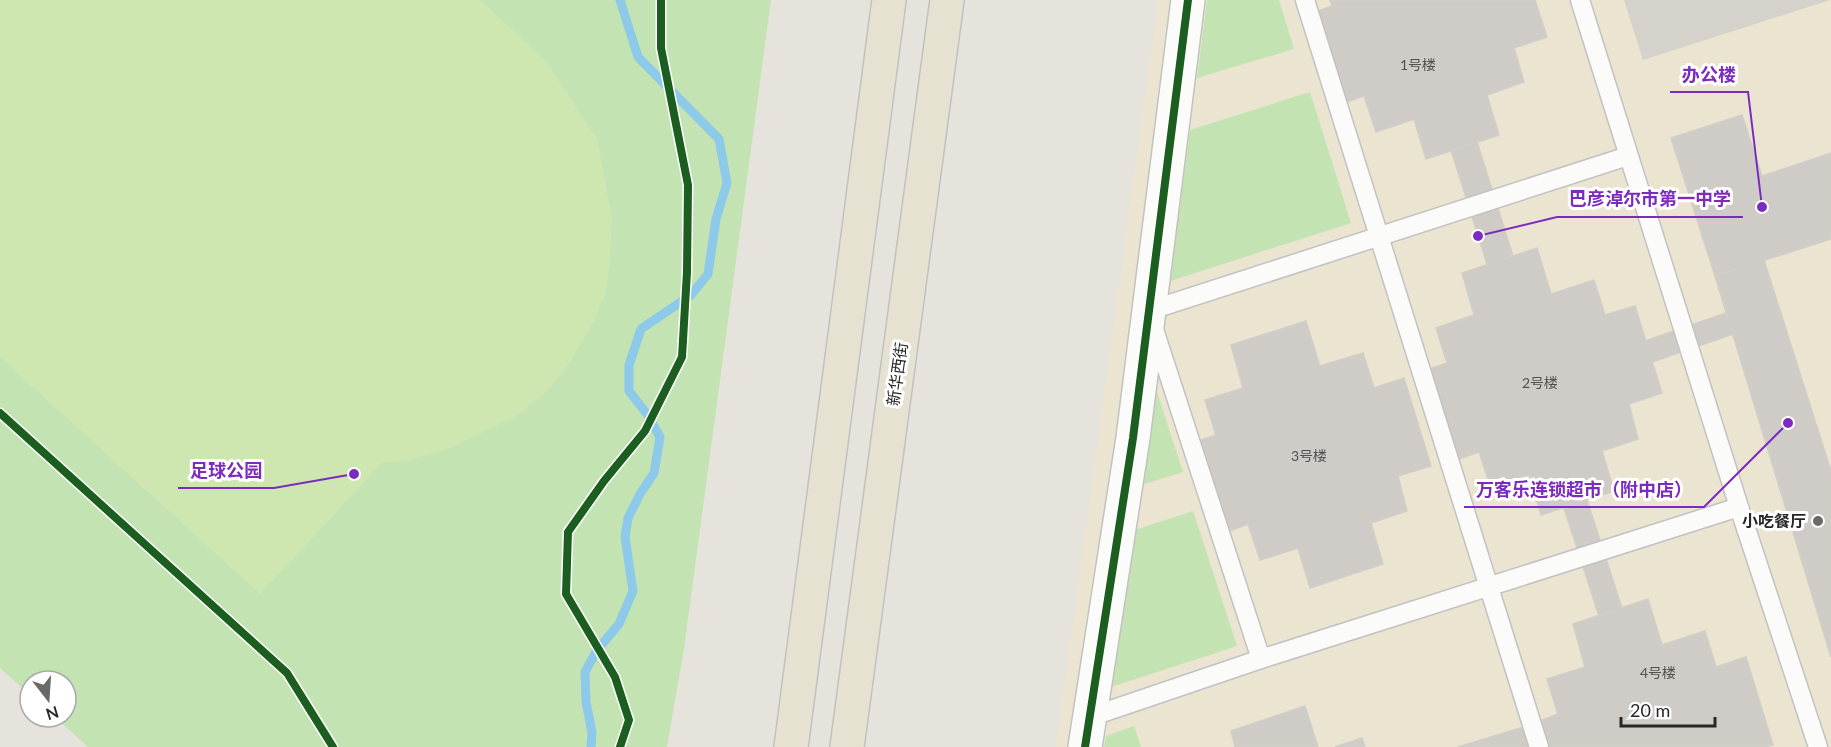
<svg xmlns="http://www.w3.org/2000/svg" width="1831" height="747" viewBox="0 0 1831 747" font-family="Lato,'Noto Sans SC',sans-serif">
	<style>
		.education { fill: #eae4d0 }
		.green { fill: #c3e3b3 }
		.pitch { fill: #cee7b1 }
		.plaza { fill: #d5d1cb }
		.lines { fill: none; stroke-linecap: round; stroke-linejoin: round }
		.stream { stroke: #8dcaea; stroke-width: 9 }
		.building { fill: #cfccc7; stroke: #d1cec8; stroke-width: 1.5 }
		.lane-casing { stroke: #c3c2c2; stroke-width: 21 }
		.street-casing { stroke: #c3c2c2; stroke-width: 36 }
		.primary-casing { stroke: #c3c1bf; stroke-width: 36 }
		.lane { stroke: #fbfbfa; stroke-width: 18 }
		.street { stroke: #fbfbfa; stroke-width: 33 }
		.primary { stroke: #e6e2d1; stroke-width: 33 }
		.cycleway-casing { stroke: #fff; stroke-width: 11 }
		.cycleway { stroke: #1b5e20; stroke-width: 8 }
		.poi-dot { fill: #6a6966; stroke: #fff; stroke-width: 2 }
		.labels { text-anchor: middle; stroke-width: 6; stroke-linejoin: round; paint-order: stroke }
		.number-label { font-size: 14px; fill: #525150 }
		.street-label { font-size: 16px; fill: #272727; stroke: #fff }
		.poi-label { font-size: 16px; font-weight: bold; fill: #272727; stroke: #fff; text-anchor: end }
		.leader { fill: none; stroke: #7b2cbf; stroke-width: 2 }
		.callout-dot { fill: #7b2cbf; stroke: #fff; stroke-width: 2 }
		.callout-label { font-size: 18px; text-anchor: middle; font-weight: bold; fill: #7b2cbf; stroke: #fff; stroke-width: 6; stroke-linejoin: round; paint-order: stroke }
	</style>
	<rect width="100%" height="100%" fill="#e6e3dc"/>
	<!-- education -->
	<path class="education" d="M1158,0H1831V747H1056Z"/>
	<!-- green -->
	<g class="green">
		<path d="M0,0H771L684,649L667,747H88L55,717H66V681H30V695L0,668Z"/>
		<path d="M1207,0H1279L1294,49L1197,78Z"/>
		<path d="M1310,92L1351,223L1170,281L1190,130Z"/>
		<path d="M1156,389L1183,472L1141,485Z"/>
		<path d="M1193,511L1237,646L1111,687L1135,530Z"/>
		<path d="M1134,726L1141,747H1104L1106,736Z"/>
	</g>
	<!-- pitch -->
	<path class="pitch" d="M0,0H480L546,61L597,139L612,218L610,259L605,296L588,332L563,372L543,394L517,416L447,449L413,459L382,463L260,594L0,357Z"/>
	<!-- plaza -->
	<path class="plaza" d="M1624,0H1830L1643,60Z"/>
	<g class="lines">
		<!-- stream -->
		<path class="stream" d="M591,747L592,732L586,702L585,672L597,650L619,624L633,591L625,537L628,518L640,494L654,473L660,437L647,414L629,391V365L641,329L691,295L708,274L716,219L727,183L719,139L638,57L620,0"/>
	</g>
	<!-- building -->
	<g class="building">
		<path d="M1330,0H1535L1547,37L1514,48L1524,82L1487,95L1499,135L1426,159L1414,119L1376,132L1364,96L1329,108L1302,17L1332,6Z"/>
		<path d="M1742,115L1762,176L1831,153V239L1715,276L1671,138Z"/>
		<path d="M1477,142L1513,256L1487,264L1451,150Z"/>
		<path d="M1537,248L1551,294L1594,280L1605,315L1635,306L1662,393L1629,404L1638,439L1602,451L1614,491L1541,515L1529,475L1491,488L1479,452L1444,464L1417,373L1447,363L1436,328L1474,315L1462,273Z"/>
		<path d="M1764,260L1831,471V657L1715,276Z"/>
		<path d="M1726,313L1733,334L1652,362L1645,341Z"/>
		<path d="M1306,321L1320,366L1363,353L1374,388L1404,378L1431,466L1398,476L1407,511L1371,523L1383,564L1310,588L1298,548L1260,560L1248,524L1214,537L1186,445L1216,435L1205,400L1243,388L1231,345Z"/>
		<path d="M1587,500L1622,608L1599,616L1564,508Z"/>
		<path d="M1648,599L1662,645L1705,631L1716,667L1746,657L1773,745L1765,747H1534L1527,726L1558,714L1547,679L1585,667L1573,624Z"/>
		<path d="M1305,706L1318,747H1235L1231,731Z"/>
		<path d="M1527,726L1534,747H1458Z"/>
		<path d="M1362,738L1365,747H1335Z"/>
	</g>
	<g class="lines">
		<!-- lane casing -->
		<g class="lane-casing">
			<g id="lane">
				<path d="M1305,0L1539,747"/>
				<path d="M1580,0L1739,507L1818,747"/>
				<path d="M1261,659L1148,311L1628,156"/>
				<path d="M1090,717L1261,659L1739,507"/>
			</g>
		</g>
		<!-- street casing -->
		<g class="street-casing">
			<path id="street" d="M1085,747L1133,438L1188,0"/>
		</g>
		<!-- primary casing -->
		<g class="primary-casing">
			<g id="primary">
				<path d="M791,747L889,0"/>
				<path d="M847,747L947,0"/>
			</g>
		</g>
		<!-- lane -->
		<use href="#lane" class="lane"/>
		<!-- street -->
		<use href="#street" class="street"/>
		<!-- primary -->
		<use href="#primary" class="primary"/>
		<!-- cycleway casing -->
		<g class="cycleway-casing">
			<g id="cycleway">
				<path d="M0,413L287,673L333,747"/>
				<path d="M620,747L629,720L615,677L566,594L568,532L604,481L645,431L682,357L687,272L688,185L661,48V0"/>
				<path d="M1085,747L1133,438L1188,0"/>
			</g>
		</g>
		<!-- cycleway -->
		<use href="#cycleway" class="cycleway"/>
	</g>
	<!-- markers -->
	<circle class="poi-dot" cx="1818" cy="521" r="6"/>
	<g class="labels">
		<!-- number labels -->
		<g class="number-label">
			<text x="1418" y="70">1号楼</text>
			<text x="1540" y="388">2号楼</text>
			<text x="1309" y="461">3号楼</text>
			<text x="1658" y="678">4号楼</text>
		</g>
		<!-- street labels -->
		<g class="street-label">
			<text transform="translate(897 374) rotate(-82)" y="6">新华西街</text>
		</g>
		<!-- poi labels -->
		<g class="poi-label">
			<text x="1806" y="527">小吃餐厅</text>
		</g>
	</g>
	<!-- callouts -->
	<path class="leader" d="M1762 207L1748 92H1670M1478 236L1557 217H1743M354 474L274 488H178M1788 423L1704 507H1464"/>
	<g class="callout-dot">
		<circle cx="1762" cy="207" r="6"/>
		<circle cx="1478" cy="236" r="6"/>
		<circle cx="354" cy="474" r="6"/>
		<circle cx="1788" cy="423" r="6"/>
	</g>
	<g class="callout-label">
		<text x="1709" y="81">办公楼</text>
		<text x="1650" y="205">巴彦淖尔市第一中学</text>
		<text x="226" y="477">足球公园</text>
		<text x="1584" y="496">万客乐连锁超市（附中店）</text>
	</g>
	<!-- north arrow -->
	<g transform="translate(48 699) rotate(163)"><circle r="28" fill="#ffffff" stroke="#a9a9a9" stroke-width="1.5"/>
	<path d="M0-4.5L10 22L0 15L-10 22Z" fill="#6a6966"/>
	<text y="-9" font-size="16" font-weight="bold" text-anchor="middle" fill="#272727">N</text>
	</g>
	<!-- scale -->
	<path d="M1621 717v9h94v-9" fill="none" stroke="#272727" stroke-width="3"/>
	<text x="1630" y="717" font-size="18" fill="#272727" stroke="#ffffff" stroke-width="4.5" paint-order="stroke">20 m</text>
</svg>
